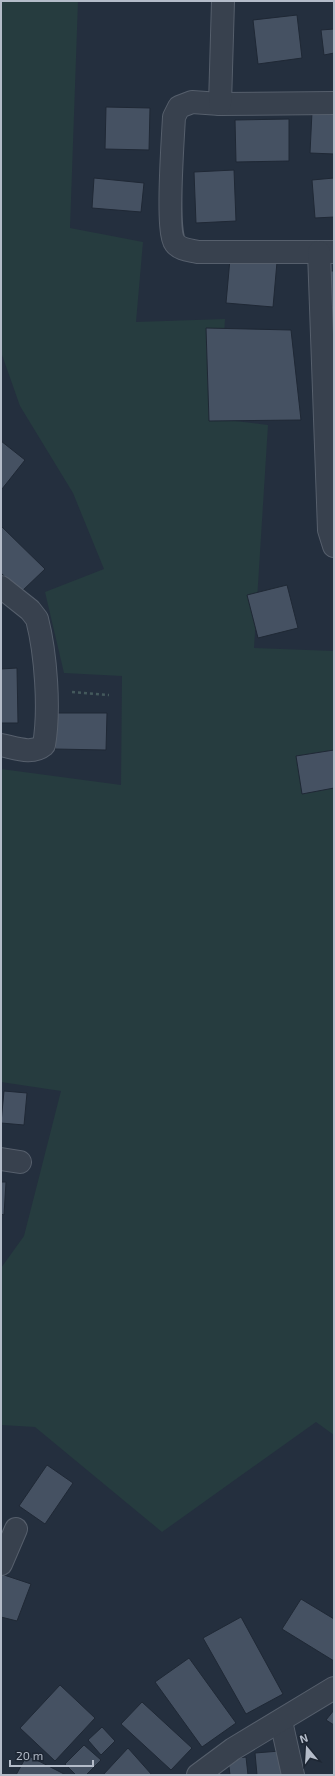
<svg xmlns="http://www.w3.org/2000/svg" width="335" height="1776" viewBox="0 0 335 1776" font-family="'Exo 2',sans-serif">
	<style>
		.green { fill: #263c3f }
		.building { fill: #455162; stroke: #1f2835 }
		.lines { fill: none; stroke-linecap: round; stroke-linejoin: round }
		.street-casing { stroke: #565f6c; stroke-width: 24 }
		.path { stroke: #44595c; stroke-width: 2.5; stroke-dasharray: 3 3; stroke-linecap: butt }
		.street { stroke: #38414e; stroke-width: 22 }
	</style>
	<rect width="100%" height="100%" fill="#242f3e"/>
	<!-- green -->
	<path class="green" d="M1,1H78L70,228L143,242L136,322L225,319L219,419L268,425L254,648L334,651V1435L316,1422L162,1532L35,1427L1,1425V1268L24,1236L61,1091L1,1082V769L121,785L122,676L64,673L45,592L104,569L73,493L20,406L1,352Z"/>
	<!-- building -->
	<g class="building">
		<path d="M297,15L302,58L258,64L253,20Z"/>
		<path d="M334,29V53L324,55L321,30Z"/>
		<path d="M106,107L150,108L149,150L105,149Z"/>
		<path d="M312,112L334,113V154L310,153Z"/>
		<path d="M289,119V161L236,162L235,120Z"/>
		<path d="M234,170L236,221L196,223L194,172Z"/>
		<path d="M94,178L144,183L141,212L92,208Z"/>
		<path d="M334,178V217L315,218L312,180Z"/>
		<path d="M230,259L277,262L273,307L226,303Z"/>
		<path d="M327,271H334V306H324Z"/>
		<path d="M206,328L291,330L301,420L209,421Z"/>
		<path d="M1,441L25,460L2,489L1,488Z"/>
		<path d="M2,527L45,569L21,592L1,573V529Z"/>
		<path d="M287,585L298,628L258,638L247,595Z"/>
		<path d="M17,668L18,723H1V669Z"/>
		<path d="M55,713H107L106,750L55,749Z"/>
		<path d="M334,750V788L302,794L296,756Z"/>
		<path d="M4,1091L27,1093L24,1125L1,1123Z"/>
		<path d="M1,1182H6L4,1215L1,1214Z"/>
		<path d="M47,1465L73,1483L45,1524L19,1506Z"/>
		<path d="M1,1574L31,1584L17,1621L1,1617Z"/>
		<path d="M301,1599L334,1619V1661L282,1629Z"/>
		<path d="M241,1617L283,1694L246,1714L203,1638Z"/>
		<path d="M189,1658L236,1723L202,1747L155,1682Z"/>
		<path d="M60,1685L95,1718L55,1761L20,1728Z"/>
		<path d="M142,1702L192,1748L171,1770L121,1724Z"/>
		<path d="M334,1710V1725L326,1720Z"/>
		<path d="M102,1727L115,1741L101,1755L88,1740Z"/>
		<path d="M84,1745L101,1760L86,1775H76L65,1764Z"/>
		<path d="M128,1748L152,1775H103Z"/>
		<path d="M280,1751L283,1775H257L255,1753Z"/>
		<path d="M27,1755L66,1775H16Z"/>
		<path d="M246,1757L248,1775H230L228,1759Z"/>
	</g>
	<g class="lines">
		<!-- street casing -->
		<g class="street-casing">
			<g id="street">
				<path d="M334,103L220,104L192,102L179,107L174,117C173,137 166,232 175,243C180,250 190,250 198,252H334"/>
				<path d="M220,104L223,1"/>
				<path d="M319,252L329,530L334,546"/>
				<path d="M1,587L30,610L37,619C46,654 50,710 44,745C32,755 16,748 1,745"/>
				<path d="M1,1159L20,1162"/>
				<path d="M1,1564L16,1529"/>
				<path d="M281,1721L293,1775"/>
				<path d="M198,1775L233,1749L334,1688"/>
			</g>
		</g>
		<!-- path -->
		<path class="path" d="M72,692L109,695"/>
		<!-- street -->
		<use href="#street" class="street"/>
	</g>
	<!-- border -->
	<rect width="335" height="1776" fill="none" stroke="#b4bcc9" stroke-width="4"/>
	<!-- north arrow -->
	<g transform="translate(307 1748) rotate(342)" stroke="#1d2633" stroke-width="3" paint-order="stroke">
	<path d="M0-3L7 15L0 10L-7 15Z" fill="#b4bcc9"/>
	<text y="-6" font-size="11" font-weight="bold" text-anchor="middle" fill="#b4bcc9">N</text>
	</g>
	<!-- scale -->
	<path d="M10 1760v6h83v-6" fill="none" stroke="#b4bcc9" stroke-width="2"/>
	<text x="16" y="1760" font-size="12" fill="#b4bcc9" stroke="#1d2633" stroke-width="3" paint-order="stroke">20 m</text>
</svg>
